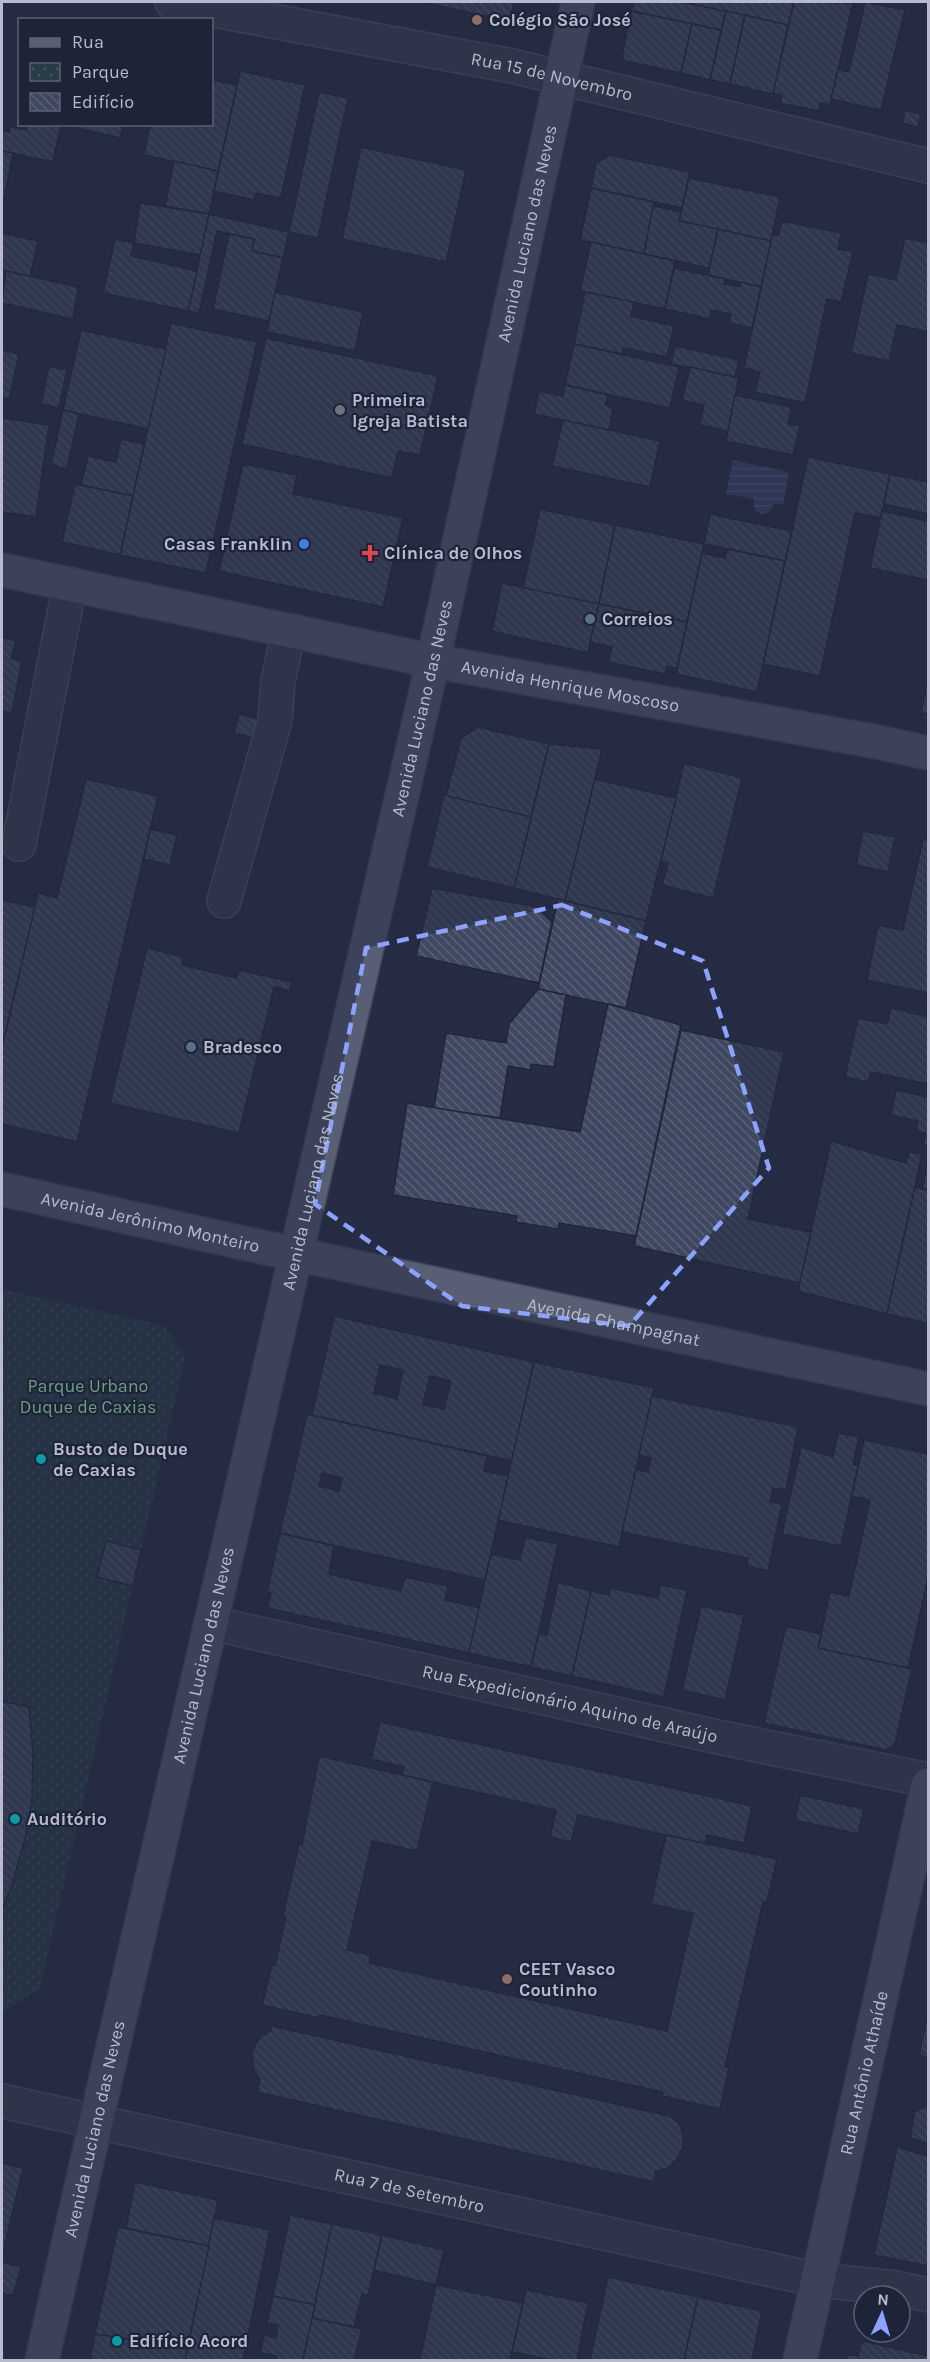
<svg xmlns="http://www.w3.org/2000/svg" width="930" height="2362" viewBox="0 0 930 2362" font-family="Karla,sans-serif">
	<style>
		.park { fill: url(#park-dots) }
		.water { fill: url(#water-rules) }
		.building { fill: url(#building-back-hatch); stroke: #20263a; stroke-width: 1.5; fill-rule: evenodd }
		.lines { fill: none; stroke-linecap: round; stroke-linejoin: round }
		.minor-casing { stroke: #52576a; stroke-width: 36 }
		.major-casing { stroke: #43485c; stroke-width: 36 }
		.minor { stroke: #3a3f53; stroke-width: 33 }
		.major { stroke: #585e73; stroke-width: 33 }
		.marked { fill: none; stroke: #8ca2fd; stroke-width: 4.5; stroke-dasharray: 12 8; stroke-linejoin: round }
		.education-dot { fill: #8d6e63; stroke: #1e2438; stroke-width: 2 }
		.worship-dot { fill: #6b7280; stroke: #1e2438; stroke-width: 2 }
		.shop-dot { fill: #3f7fe0; stroke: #1e2438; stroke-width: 2 }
		.health-dot { fill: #e0444e; stroke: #1e2438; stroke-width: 2 }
		.service-dot { fill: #5c6f8a; stroke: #1e2438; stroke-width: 2 }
		.culture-dot { fill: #0f9aa8; stroke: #1e2438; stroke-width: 2 }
		.labels { text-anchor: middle; stroke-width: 4.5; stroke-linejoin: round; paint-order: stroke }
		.poi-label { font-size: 18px; font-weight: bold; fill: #b7bbcd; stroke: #1e2438; text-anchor: start }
		.street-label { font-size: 18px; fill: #b7bbcd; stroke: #1e2438 }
		.park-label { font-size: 18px; fill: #6d9f82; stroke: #1e2438 }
	</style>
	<defs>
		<pattern id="park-dots" width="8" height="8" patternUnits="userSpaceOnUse" patternTransform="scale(1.5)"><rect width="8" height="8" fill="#273c45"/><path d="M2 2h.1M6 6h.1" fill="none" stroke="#44565f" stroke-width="1.8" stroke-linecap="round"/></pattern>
		<pattern id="water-rules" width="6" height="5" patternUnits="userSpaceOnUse" patternTransform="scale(1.5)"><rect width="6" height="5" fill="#3a466d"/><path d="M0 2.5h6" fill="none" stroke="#545f81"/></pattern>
		<pattern id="building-back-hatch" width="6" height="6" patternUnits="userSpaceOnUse" patternTransform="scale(1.5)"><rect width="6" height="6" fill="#3f4761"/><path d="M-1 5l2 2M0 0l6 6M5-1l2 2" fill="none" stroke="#586076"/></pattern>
	</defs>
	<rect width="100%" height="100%" fill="#252c44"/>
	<!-- park -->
	<path class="park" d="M2,1289L165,1326L185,1358L40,1988L5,2011L2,2010Z"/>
	<!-- water -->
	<path class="water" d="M733,460L789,472L783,505L774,503C770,520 750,516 754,499L726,494Z"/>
	<!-- building -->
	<g class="building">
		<path d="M431,2H514L510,21L430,4Z"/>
		<path d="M634,2H683L726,11L721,30L631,11Z"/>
		<path d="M683,2H794L788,25Z"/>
		<path d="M794,2L853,3L830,105L820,103L819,111L780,103L782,95L773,93Z"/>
		<path d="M865,2L905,10L881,110L831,99L838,69L849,72Z"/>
		<path d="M631,11L692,24L681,73L625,61L622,56Z"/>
		<path d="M726,11L745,15L730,84L710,80Z"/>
		<path d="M745,15L788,25L773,94L730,84Z"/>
		<path d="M692,24L721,30L710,80L681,73Z"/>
		<path d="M240,71L305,85L281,198L256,193L254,200L214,191Z"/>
		<path d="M212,80L237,85L218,171L144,155L150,124H212Z"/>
		<path d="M319,92L348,98L318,238L289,232Z"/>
		<path d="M905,110L921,114L918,127L902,123Z"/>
		<path d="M28,124H61L53,162L2,151V130L9,132L10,127L26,130Z"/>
		<path d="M61,124H123L120,138Z"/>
		<path d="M361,147L466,170L446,262L342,239Z"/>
		<path d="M2,151L13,153L2,210Z"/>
		<path d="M610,155L690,172L682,208L591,188L596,163Z"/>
		<path d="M174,161L218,171L209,214L165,206Z"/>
		<path d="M689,178L780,197L771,241L679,221Z"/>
		<path d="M591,188L654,202L644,254L580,240Z"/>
		<path d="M140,203L209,214L201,255L134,243Z"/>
		<path d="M653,206L681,212L679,221L718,229L709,268L644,254Z"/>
		<path d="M209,214L289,232L283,258L252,251L254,239L217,231L199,313L188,311Z"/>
		<path d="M782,221L841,233L838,249L853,252L841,302L827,299L805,403L755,392L760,372L744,368L771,241L772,234L778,236Z"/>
		<path d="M718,229L771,241L761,287L708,275Z"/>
		<path d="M2,233L38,241L30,277L2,270Z"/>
		<path d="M229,234L254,239L252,251L283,258L269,321L213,309Z"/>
		<path d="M905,238L928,243V332L897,325L889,361L851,353L868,274L896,280Z"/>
		<path d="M115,239L134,243L131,256L197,271L188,311L103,293Z"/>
		<path d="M591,242L675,261L665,309L580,291Z"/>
		<path d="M674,268L725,279L724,284L740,287L741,282L761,287L752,328L729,323L731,314L711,310L710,319L665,309Z"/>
		<path d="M6,271L78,287L73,319L2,303Z"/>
		<path d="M275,292L363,312L355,351L267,332Z"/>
		<path d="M585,292L634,302L631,316L674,326L667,357L624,348L622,354L574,344Z"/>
		<path d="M171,323L257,342L206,573L120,555Z"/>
		<path d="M81,330L166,349L148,429L63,410Z"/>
		<path d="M266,338L438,376L420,455L398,451L392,478L242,444Z"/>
		<path d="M574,344L679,367L670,408L565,385Z"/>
		<path d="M675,346L739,360L735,377L671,364Z"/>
		<path d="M2,350L19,354L9,400L2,398Z"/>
		<path d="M49,366L67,370L59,408L41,404Z"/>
		<path d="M690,367L739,378L728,431L700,425L704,405L682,400Z"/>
		<path d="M565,385L608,395L605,405L613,407L609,430L534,414L539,391L563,396Z"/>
		<path d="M735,395L791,407L788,424L800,426L793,455L726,441Z"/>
		<path d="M63,410L79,414L67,469L51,465Z"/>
		<path d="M2,418L49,425L36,517L2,512Z"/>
		<path d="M563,420L660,441L650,487L552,466Z"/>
		<path d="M121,439L144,444L133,496L81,485L88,456L116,462Z"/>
		<path d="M808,457L890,474L881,518L855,513L820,676L763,664Z"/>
		<path d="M243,464L297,475L293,494L403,518L383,607L219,571Z"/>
		<path d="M890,474L928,482V514L884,504Z"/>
		<path d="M75,484L133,496L120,555L62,542Z"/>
		<path d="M540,509L615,525L599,604L523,588Z"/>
		<path d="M882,511L928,521V580L870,568Z"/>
		<path d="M710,514L792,531L785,561L704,544Z"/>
		<path d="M615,525L704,544L687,622L599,604Z"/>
		<path d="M727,549L785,561L757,692L676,674L702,553L725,558Z"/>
		<path d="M502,583L599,604L588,653L492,631Z"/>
		<path d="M599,604L687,622L677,668L667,666L665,674L608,662L612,647L590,642Z"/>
		<path d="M2,637L16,641L11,659L22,661L12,713L2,711Z"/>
		<path d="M928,678V715L921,713Z"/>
		<path d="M239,714L268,721L263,740L234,733Z"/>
		<path d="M478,727L549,744L531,817L446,796L461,738Z"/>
		<path d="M549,744L602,749L565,901L514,888Z"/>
		<path d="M684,763L742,778L713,898L662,885L668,863L661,861Z"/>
		<path d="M86,779L158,796L77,1142L2,1124V1047L38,893L57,898Z"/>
		<path d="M595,779L676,798L646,921L565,901Z"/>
		<path d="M444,795L531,817L514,888L427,867Z"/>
		<path d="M150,829L177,835L170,865L144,859Z"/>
		<path d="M863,831L895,837L888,872L856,865Z"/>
		<path d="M923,839L928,840V993L867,980L878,925L903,930Z"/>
		<path d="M432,888L537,907L552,922L539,983L416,956Z"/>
		<path d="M558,899L646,921L626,1008L538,989Z"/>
		<path d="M2,900L35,907L2,1047Z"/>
		<path d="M147,948L183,957L182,965L237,978L239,970L292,982L290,991L274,987L239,1133L110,1103Z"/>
		<path d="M538,989L566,995L554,1067L531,1064V1070L508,1066L500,1118L434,1108L446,1033L506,1043L509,1024Z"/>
		<path d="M608,1004L681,1025L636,1236L559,1223L558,1229L516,1222L517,1216L393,1195L407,1103L580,1132Z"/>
		<path d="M891,1008L928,1017V1084L871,1072L868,1082L845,1077L858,1018L887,1024Z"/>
		<path d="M681,1030L784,1052L748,1219L811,1232L800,1283L634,1246Z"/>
		<path d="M896,1090L928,1097V1146L923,1145L926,1133L916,1131L918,1121L891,1115Z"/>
		<path d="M831,1141L906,1163L909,1152L922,1154L887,1314L798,1291Z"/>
		<path d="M928,1161V1190L922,1188Z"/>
		<path d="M915,1187L928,1190V1323L887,1314Z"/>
		<path d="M334,1316L534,1362L512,1461L312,1415ZM380,1365L403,1370L397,1399L374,1393ZM430,1376L451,1381L444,1409L423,1405Z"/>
		<path d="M534,1362L654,1388L619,1547L498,1520Z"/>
		<path d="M652,1396L798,1427L786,1490L773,1488L770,1502L782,1504L768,1571L747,1566L748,1558L622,1532L636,1469L648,1472L651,1458L639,1455Z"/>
		<path d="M307,1414L487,1456L484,1471L508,1476L485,1580L280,1533ZM322,1473L342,1478L339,1491L319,1486Z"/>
		<path d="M838,1433L859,1437L853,1464L858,1466L841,1546L782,1534L801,1447L833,1457Z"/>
		<path d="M864,1440L928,1454V1578L908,1668L818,1648L830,1592L849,1596L870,1500L852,1496Z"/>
		<path d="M280,1533L334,1546L329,1574L401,1591L405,1577L448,1586L445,1600L480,1608L469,1653L267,1608L271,1593L267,1592Z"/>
		<path d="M525,1537L558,1544L531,1667L469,1653L491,1554L520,1560Z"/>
		<path d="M106,1541L141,1550L133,1586L97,1577Z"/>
		<path d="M558,1582L591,1591L572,1676L531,1667L539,1633L547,1635Z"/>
		<path d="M660,1585L687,1590L664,1697L572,1676L591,1591L609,1595L610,1588L658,1598Z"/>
		<path d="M701,1606L744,1615L725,1700L682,1690Z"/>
		<path d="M786,1626L821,1634L818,1648L912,1669L895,1744L886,1750L764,1723Z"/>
		<path d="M2,1701L29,1707L33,1753L32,1799L25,1839L11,1888L2,1909Z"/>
		<path d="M380,1722L752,1806L744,1843L707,1835L705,1844L578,1815L571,1842L550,1837L556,1810L402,1775L404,1767L371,1759Z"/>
		<path d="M319,1756L433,1782L417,1851L372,1841L347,1950L371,1955L369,1963L667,2031L693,1913L651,1904L666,1835L777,1859L767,1902H763L725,2067L729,2068L720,2109L662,2096L663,2092L320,2015L319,2018L262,2005L272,1965L275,1966L286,1916H283L299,1844L302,1845Z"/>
		<path d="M800,1795L864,1809L858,1834L795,1820Z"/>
		<path d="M928,2013V2058L919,2055Z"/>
		<path d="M272,2026L669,2116L679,2123L683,2135V2147L677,2159L668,2168L656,2171L654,2182L257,2092L260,2079L254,2071L252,2052L256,2043L262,2036L270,2031Z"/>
		<path d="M928,2106V2143L910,2138L915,2111Z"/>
		<path d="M897,2147L928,2156V2266L874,2255Z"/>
		<path d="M2,2163L23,2168L2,2257Z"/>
		<path d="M135,2182L218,2200L209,2246L126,2228Z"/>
		<path d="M290,2215L332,2224L315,2305L273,2296Z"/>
		<path d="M214,2218L270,2230L243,2360H185Z"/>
		<path d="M332,2224L382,2235L368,2295L362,2294L354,2327L312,2318Z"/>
		<path d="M118,2227L209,2246L187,2349L95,2334Z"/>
		<path d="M382,2235L444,2250L436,2285L374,2270Z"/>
		<path d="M2,2262L21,2267L13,2296L2,2293Z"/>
		<path d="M608,2277L698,2297L684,2360H590Z"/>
		<path d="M436,2285L523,2303L510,2360H420Z"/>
		<path d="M526,2290L588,2303L577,2360H552L512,2352Z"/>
		<path d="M273,2296L315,2305L303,2360H276L277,2356L260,2353L264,2335L276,2338L278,2325L267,2323Z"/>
		<path d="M698,2297L762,2311L752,2360H684Z"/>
		<path d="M312,2318L362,2329L354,2360H303Z"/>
		<path d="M95,2334L187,2349L185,2360H90Z"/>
		<path d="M862,2341L928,2356V2360H846L847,2354L858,2356Z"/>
	</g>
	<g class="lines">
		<!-- minor casing -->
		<g class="minor-casing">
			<g id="minor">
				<path id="s1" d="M172,2L512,66L928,166"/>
				<path d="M19,844L70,584"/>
				<path d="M224,901L275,720L278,682L289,630"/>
				<path id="s2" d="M211,1623L718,1737L928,1780"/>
				<path id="s3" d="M2,2101L818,2280L896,2288L928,2295"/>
			</g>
		</g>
		<!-- major casing -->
		<g class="major-casing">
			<g id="major">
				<path id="s4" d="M2,570L433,661L872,741L928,753"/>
				<path id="s5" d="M2,1189L234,1241L928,1389"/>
				<path id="s6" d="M42,2360L110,2060L433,661L578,2"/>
				<path id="s7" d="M800,2360L928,1785"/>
			</g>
		</g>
		<!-- minor -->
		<use href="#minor" class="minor"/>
		<!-- major -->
		<use href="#major" class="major"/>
	</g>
	<!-- marked area -->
	<path d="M0 0H930V2362H0ZM562,905L703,961L769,1168L629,1326L462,1306L315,1204L366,948Z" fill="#252c44" fill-opacity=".55" fill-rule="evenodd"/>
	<path class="marked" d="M562,905L703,961L769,1168L629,1326L462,1306L315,1204L366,948Z"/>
	<!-- markers -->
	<g class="education-dot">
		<circle cx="477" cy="20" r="6"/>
		<circle cx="507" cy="1979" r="6"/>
	</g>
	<circle class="worship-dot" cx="340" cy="410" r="6"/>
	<circle class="shop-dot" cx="304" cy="544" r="6"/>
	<path class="health-dot" d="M367 544h6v6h6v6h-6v6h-6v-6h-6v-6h6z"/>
	<g class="service-dot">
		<circle cx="590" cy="619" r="6"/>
		<circle cx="191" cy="1047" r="6"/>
	</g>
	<g class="culture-dot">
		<circle cx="41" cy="1459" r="6"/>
		<circle cx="15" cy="1819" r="6"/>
		<circle cx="117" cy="2341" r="6"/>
	</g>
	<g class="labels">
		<!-- poi labels -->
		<g class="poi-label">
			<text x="489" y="26">Colégio São José</text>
			<text x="352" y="406">Primeira<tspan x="352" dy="21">Igreja Batista</tspan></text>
			<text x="292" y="550" text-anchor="end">Casas Franklin</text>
			<text x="384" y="559">Clínica de Olhos</text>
			<text x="602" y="625">Correios</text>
			<text x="203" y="1053">Bradesco</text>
			<text x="53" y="1455">Busto de Duque<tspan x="53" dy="21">de Caxias</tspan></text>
			<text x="27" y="1825">Auditório</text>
			<text x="519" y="1975">CEET Vasco<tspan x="519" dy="21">Coutinho</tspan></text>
			<text x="129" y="2347">Edifício Acord</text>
		</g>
		<!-- street labels -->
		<g class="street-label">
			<text dy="6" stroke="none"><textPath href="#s1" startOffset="387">Rua 15 de Novembro</textPath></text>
			<text dy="6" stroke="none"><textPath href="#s6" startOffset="2181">Avenida Luciano das Neves</textPath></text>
			<text dy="6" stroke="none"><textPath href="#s4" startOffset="580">Avenida Henrique Moscoso</textPath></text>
			<text dy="6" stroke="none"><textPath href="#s6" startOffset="1695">Avenida Luciano das Neves</textPath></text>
			<text dy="6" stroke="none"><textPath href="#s6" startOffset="1209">Avenida Luciano das Neves</textPath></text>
			<text dy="6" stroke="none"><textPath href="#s5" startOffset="152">Avenida Jerônimo Monteiro</textPath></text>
			<text dy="6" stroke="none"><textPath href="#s5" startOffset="626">Avenida Champagnat</textPath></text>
			<text dy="6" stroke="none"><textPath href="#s6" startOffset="723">Avenida Luciano das Neves</textPath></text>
			<text dy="6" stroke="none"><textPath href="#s2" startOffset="368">Rua Expedicionário Aquino de Araújo</textPath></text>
			<text dy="6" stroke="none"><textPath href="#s7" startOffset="294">Rua Antônio Athaíde</textPath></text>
			<text dy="6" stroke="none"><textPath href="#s6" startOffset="237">Avenida Luciano das Neves</textPath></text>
			<text dy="6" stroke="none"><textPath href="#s3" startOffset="417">Rua 7 de Setembro</textPath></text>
		</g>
		<!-- park labels -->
		<g class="park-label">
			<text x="88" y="1392">Parque Urbano<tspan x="88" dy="21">Duque de Caxias</tspan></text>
		</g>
	</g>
	<!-- border -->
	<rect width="930" height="2362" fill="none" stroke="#b7bbcd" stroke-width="6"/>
	<!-- legend -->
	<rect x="18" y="18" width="195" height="108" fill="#1e2438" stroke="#5b6074" stroke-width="1.5"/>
	<rect x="30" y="38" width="30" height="9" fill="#585e73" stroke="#5b6074" stroke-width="1.5"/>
	<text x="72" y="48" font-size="18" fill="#b7bbcd">Rua</text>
	<rect x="30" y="63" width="30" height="18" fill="url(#park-dots)" stroke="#5b6074" stroke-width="1.5"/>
	<text x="72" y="78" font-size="18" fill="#b7bbcd">Parque</text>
	<rect x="30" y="93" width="30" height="18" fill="url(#building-back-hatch)" stroke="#5b6074" stroke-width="1.5"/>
	<text x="72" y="108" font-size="18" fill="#b7bbcd">Edifício</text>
	<!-- north arrow -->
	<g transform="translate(882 2314) rotate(4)"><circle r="28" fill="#1e2438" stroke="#5b6074" stroke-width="1.5"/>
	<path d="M0-4.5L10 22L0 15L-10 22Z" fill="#8ca2fd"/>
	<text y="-9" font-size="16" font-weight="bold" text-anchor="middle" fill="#b7bbcd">N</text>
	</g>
</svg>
